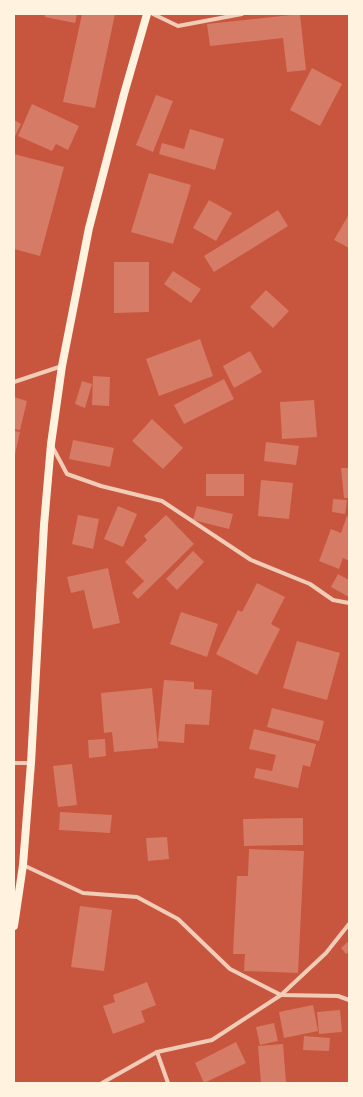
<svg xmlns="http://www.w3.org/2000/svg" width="363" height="1097" viewBox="0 0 363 1097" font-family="Montserrat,sans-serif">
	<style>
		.building { fill: #d67c66 }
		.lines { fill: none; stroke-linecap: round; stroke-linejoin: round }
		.minor { stroke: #f1ccb7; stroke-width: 4 }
		.secondary { stroke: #fff3e0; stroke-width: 8 }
	</style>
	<rect width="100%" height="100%" fill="#c8553d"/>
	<!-- building -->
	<g class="building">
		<path d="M45,14H77L75,23L45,17Z"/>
		<path d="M82,14H115L95,108L63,102Z"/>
		<path d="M300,14L306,70L287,72L283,38L210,46L207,24Z"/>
		<path d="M312,68L342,84L320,126L290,110Z"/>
		<path d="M156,95L173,101L153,152L136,145Z"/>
		<path d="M32,104L79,126L68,150L56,144L52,151L18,136Z"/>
		<path d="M14,120L21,124L14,138Z"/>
		<path d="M190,129L224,139L215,170L159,154L162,143L184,149Z"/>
		<path d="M14,154L64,167L40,256L14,249Z"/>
		<path d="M149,173L191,185L173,244L131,232Z"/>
		<path d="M209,200L232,213L216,241L193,228Z"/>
		<path d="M278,210L288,226L214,272L204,256Z"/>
		<path d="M349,214V248L334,240Z"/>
		<path d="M114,262H149V312L114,313Z"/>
		<path d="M173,271L201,289L191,303L164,284Z"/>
		<path d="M266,290L289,311L273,328L250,307Z"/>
		<path d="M200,339L213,376L159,396L146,359Z"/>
		<path d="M250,351L262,372L234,388L223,366Z"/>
		<path d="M93,376L110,377L109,406L92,405Z"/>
		<path d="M224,379L234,399L184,424L174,405Z"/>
		<path d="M82,381L92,384L85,408L75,404Z"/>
		<path d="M14,397L27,401L20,430L14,429Z"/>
		<path d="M314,400L317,437L282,439L280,402Z"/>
		<path d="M152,419L183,448L163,469L132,441Z"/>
		<path d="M14,431L20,432L15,454H14Z"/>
		<path d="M73,440L114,448L110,467L69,459Z"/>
		<path d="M266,442L299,446L296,465L264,461Z"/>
		<path d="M341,468H349V498H344Z"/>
		<rect x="206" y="474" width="38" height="22"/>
		<path d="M261,480L293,483L289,519L258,516Z"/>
		<path d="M333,499L347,500L345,514L332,512Z"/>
		<path d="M118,506L137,514L123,547L104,539Z"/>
		<path d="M197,506L233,514L229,529L193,520Z"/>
		<path d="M78,515L99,519L93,549L72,544Z"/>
		<path d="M166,515L194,544L138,599L132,593L144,581L125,562L147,540L144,536Z"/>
		<path d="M347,516L349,517V561L343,558L339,569L319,561L331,529L341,533Z"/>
		<path d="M193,551L204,562L177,590L166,579Z"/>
		<path d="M108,568L120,623L93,629L84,590L71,593L67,577Z"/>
		<path d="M338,574L349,580V597L331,587Z"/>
		<path d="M257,583L285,597L271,624L280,629L257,675L216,654L238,610L242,612Z"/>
		<path d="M181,612L218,624L207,657L170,644Z"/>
		<path d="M297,641L340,653L327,700L283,688Z"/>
		<path d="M164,680L194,682V689L212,690L209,725L185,724L184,743L158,741Z"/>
		<path d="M152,688L158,748L114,752L112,732L104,733L101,693Z"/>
		<path d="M272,708L324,721L319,741L267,727Z"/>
		<path d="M254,729L316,744L310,767L303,765L298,788L254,778L256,768L272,771L276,755L249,749Z"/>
		<path d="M105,739L106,756L89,758L88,740Z"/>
		<path d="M72,764L77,805L58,807L53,766Z"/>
		<path d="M60,812L112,815L110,833L59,830Z"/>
		<path d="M303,818V845L244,846L243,819Z"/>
		<path d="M167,837L169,859L148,861L146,838Z"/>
		<path d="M249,849L304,851L298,973L244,971L245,954H233L237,876H248Z"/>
		<path d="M80,906L112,910L104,971L71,967Z"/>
		<path d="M349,941V952L346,954L341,948Z"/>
		<path d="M147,982L156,1005L141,1011L145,1022L113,1034L103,1006L115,1002L113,995Z"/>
		<path d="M313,1005L318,1031L284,1038L279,1012Z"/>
		<path d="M340,1010L342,1032L319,1034L317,1012Z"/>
		<path d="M274,1023L278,1041L260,1045L256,1027Z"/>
		<path d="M304,1036L330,1038L329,1051L303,1050Z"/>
		<path d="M236,1042L246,1063L204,1083L195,1063Z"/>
		<path d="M283,1044L286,1082L261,1083L258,1046Z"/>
	</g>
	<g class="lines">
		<!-- minor -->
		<g class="minor">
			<path d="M153,14L178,26L242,14"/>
			<path d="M14,382L62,366"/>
			<path d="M52,446L67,474L101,486L162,501L251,560L310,584L333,600L349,603"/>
			<path d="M14,763H31"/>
			<path d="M23,865L83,893L137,897L178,919L230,969L281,995L338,996L349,1000"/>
			<path d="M157,1052L168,1083"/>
			<path d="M102,1083L157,1052L212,1040L281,995L326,953L349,924"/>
		</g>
		<!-- secondary -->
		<path class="secondary" d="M14,926L23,865L31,763L44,525L51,444L62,366L89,228L124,94L147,14"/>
	</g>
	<!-- border -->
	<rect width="363" height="1097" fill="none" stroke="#fff3e0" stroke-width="30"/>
</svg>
